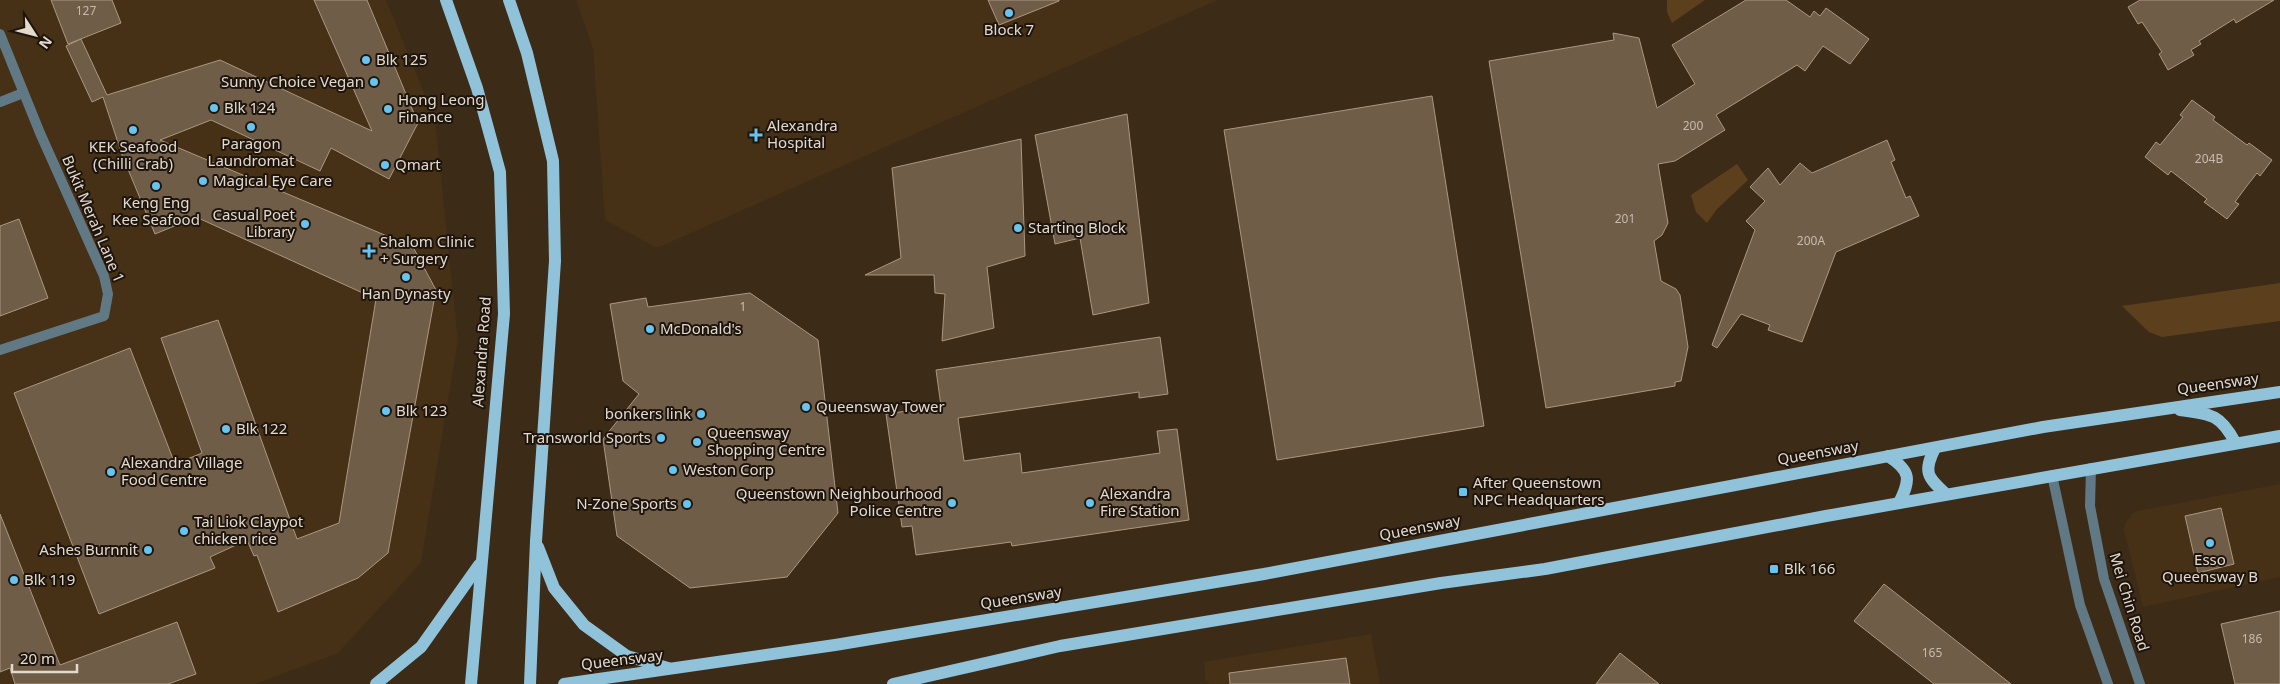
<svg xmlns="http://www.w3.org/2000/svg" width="2280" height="684" viewBox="0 0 2280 684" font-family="'Noto Sans',sans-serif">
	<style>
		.built { fill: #463016 }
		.green { fill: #5c401d }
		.building { fill: #705d48; stroke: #ac9780 }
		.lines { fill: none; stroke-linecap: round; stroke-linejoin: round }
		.street { stroke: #617984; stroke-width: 10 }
		.primary { stroke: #90c2da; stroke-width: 12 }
		.poi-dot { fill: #66c4ef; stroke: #1d150d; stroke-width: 2 }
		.labels { text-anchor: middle; stroke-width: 4; stroke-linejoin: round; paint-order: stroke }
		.number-label { font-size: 12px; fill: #c7baac }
		.poi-label { font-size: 15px; fill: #e4d9cd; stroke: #1d150d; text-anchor: start }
		.street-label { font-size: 15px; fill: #e4d9cd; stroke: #1d150d }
	</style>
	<rect width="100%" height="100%" fill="#3c2b17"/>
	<!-- built -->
	<g class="built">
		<path d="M0,0H386L435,119L458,341L421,563L338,653L255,684H0Z"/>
		<path d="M576,0H1218L657,248L605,220L593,49Z"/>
		<path d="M2280,484V577L2143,607L2124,530L2125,524L2132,514L2137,511Z"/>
		<path d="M1371,634L1380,684H1209L1205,679L1204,662Z"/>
	</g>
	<!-- green -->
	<g class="green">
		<path d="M1667,0H1705L1672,23L1667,12Z"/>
		<path d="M1737,164L1748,180L1717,209L1707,223L1696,212L1691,195Z"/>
		<path d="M2280,283V321L2162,337L2149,332L2122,306Z"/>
	</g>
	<!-- building -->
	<g class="building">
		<path d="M51,0H112L121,23L68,44Z"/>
		<path d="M314,0H367L418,123L389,179L331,148L320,171L211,120L160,140L413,247L436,290L388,553L358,578L278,612L257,555L254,556L247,540L210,557L215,568L99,614L14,393L130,348L175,464L202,453L161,338L218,320L297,539L339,523L376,299L196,217L155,234L122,155L103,97L92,102L66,46L81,39L107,95L220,60L372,131Z"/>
		<path d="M988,0H1059V1L999,25Z"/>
		<path d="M1746,0H1786L1810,17L1814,11L1820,16L1826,8L1869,39L1850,64L1823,46L1805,71L1797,65L1716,115L1725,130L1675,161L1658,164L1668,223L1662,235L1654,241L1661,281L1676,289L1680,295L1688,347L1681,381L1675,382V386L1546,408L1489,61L1614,40L1613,33L1639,38L1657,108L1695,84L1672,45Z"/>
		<path d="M2140,0H2274L2236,23L2234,19L2199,41L2201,44L2191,50L2194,55L2168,70L2159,54L2162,52L2142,22L2138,24L2128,7Z"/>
		<path d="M1432,96L1484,426L1277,460L1224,130Z"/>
		<path d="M2192,100L2215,117L2213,120L2228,131L2247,145L2249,143L2272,160L2260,176L2257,173L2246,187L2235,202L2239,204L2227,219L2204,202L2207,199L2171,171L2168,175L2145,157L2156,142L2160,145L2183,117L2180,115Z"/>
		<path d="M1127,114L1149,303L1093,315L1080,238L1055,244L1035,135Z"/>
		<path d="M1021,139L1025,256L987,267L994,328L942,341L945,294L935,293L934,275H865L901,258L892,168Z"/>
		<path d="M1887,140L1895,160L1891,162L1906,198L1910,196L1919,216L1836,252L1802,342L1768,330L1770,325L1741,314L1717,348L1712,345L1755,230L1746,221L1765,201L1750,187L1768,168L1780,185L1800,163L1812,173Z"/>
		<path d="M19,219L48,298L0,316V226Z"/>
		<path d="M750,293L818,340L838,513L787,577L690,588L617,536L603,439L639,394L623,381L610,304L646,298L648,307Z"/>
		<path d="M1160,337L1168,394L1139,398V392L958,418L964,461L1020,453L1022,473L1160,453L1157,431L1177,429L1189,520L1012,546L1011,542L916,555L912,526L902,527L886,414L941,406L936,370Z"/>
		<path d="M2221,508L2234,564L2198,573L2185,516Z"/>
		<path d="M0,514L60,665L177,622L196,674L168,684H15L10,668L0,672Z"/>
		<path d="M1884,584L2011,684H1934L1854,621Z"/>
		<path d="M2280,611V684H2235L2221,624Z"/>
		<path d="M1620,653L1659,684H1596Z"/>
		<path d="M1346,658L1350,684H1230L1229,673Z"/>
	</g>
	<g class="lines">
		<!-- street -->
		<g class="street">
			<path d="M0,34L40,133L104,276L108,294L104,316L0,350"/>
			<path d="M0,102L23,93"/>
			<path d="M2091,468L2090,506L2104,579L2140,684"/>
			<path d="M2052,475L2080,605L2108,684"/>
		</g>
		<!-- primary -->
		<g class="primary">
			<path d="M446,0L477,88L500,172L504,314L471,684"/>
			<path d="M509,0L527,53L553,161L555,261L536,541L530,684"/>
			<path d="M2180,410C2211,414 2220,414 2235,442"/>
			<path d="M1935,448C1923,472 1927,477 1946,494"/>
			<path d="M1888,456C1911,471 1911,479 1899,503"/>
			<path d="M538,547L554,588L584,625L627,656L668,668"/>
			<path d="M376,684L421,647L479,565"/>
			<path d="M564,684L835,645L1264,574L2043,427L2280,392"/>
			<path d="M893,684L1060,646L1441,583L1545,569L1826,516L2280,436"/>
		</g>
	</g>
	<!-- markers -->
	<g class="poi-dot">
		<circle cx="1009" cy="13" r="5"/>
		<circle cx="366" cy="60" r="5"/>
		<circle cx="374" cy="82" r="5"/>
		<circle cx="214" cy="108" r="5"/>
		<circle cx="388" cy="109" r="5"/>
		<circle cx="251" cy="127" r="5"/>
		<circle cx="133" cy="130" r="5"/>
		<path d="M753.5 127.5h5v5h5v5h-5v5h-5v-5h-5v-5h5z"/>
		<circle cx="385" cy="165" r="5"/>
		<circle cx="203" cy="181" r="5"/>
		<circle cx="156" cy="186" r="5"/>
		<circle cx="305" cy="224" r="5"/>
		<circle cx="1018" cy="228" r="5"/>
		<path d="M366.5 243.5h5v5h5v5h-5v5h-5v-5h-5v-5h5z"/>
		<circle cx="406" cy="277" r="5"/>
		<circle cx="650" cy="329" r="5"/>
		<circle cx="806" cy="407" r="5"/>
		<circle cx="386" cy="411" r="5"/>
		<circle cx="701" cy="414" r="5"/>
		<circle cx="226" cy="429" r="5"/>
		<circle cx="661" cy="438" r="5"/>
		<circle cx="697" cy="442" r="5"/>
		<circle cx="673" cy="470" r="5"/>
		<circle cx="111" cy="472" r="5"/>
		<rect x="1458" y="487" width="10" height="10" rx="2.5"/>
		<circle cx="952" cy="503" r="5"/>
		<circle cx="1090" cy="503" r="5"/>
		<circle cx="687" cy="504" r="5"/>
		<circle cx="184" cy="531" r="5"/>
		<circle cx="2210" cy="543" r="5"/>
		<circle cx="148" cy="550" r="5"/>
		<rect x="1769" y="564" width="10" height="10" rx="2.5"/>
		<circle cx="14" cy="580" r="5"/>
	</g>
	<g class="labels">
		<!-- number labels -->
		<g class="number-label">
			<text x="86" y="15">127</text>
			<text x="1693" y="130">200</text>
			<text x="2209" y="163">204B</text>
			<text x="1625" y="223">201</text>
			<text x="1811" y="245">200A</text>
			<text x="743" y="311">1</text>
			<text x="2252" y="643">186</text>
			<text x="1932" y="657">165</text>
		</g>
		<!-- poi labels -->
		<g class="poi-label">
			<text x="1009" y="35" text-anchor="middle">Block 7</text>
			<text x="376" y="65">Blk 125</text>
			<text x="364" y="87" text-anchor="end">Sunny Choice Vegan</text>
			<text x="398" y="105">Hong Leong<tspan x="398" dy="17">Finance</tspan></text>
			<text x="224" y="113">Blk 124</text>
			<text x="767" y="131">Alexandra<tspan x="767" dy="17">Hospital</tspan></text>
			<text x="251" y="149" text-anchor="middle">Paragon<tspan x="251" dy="17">Laundromat</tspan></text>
			<text x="133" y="152" text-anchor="middle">KEK Seafood<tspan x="133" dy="17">(Chilli Crab)</tspan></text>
			<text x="395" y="170">Qmart</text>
			<text x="213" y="186">Magical Eye Care</text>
			<text x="156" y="208" text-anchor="middle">Keng Eng<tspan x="156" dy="17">Kee Seafood</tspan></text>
			<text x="295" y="220" text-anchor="end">Casual Poet<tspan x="295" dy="17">Library</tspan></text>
			<text x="1028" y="233">Starting Block</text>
			<text x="380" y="247">Shalom Clinic<tspan x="380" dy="17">+ Surgery</tspan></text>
			<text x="406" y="299" text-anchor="middle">Han Dynasty</text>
			<text x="660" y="334">McDonald's</text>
			<text x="816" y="412">Queensway Tower</text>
			<text x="396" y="416">Blk 123</text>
			<text x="691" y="419" text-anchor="end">bonkers link</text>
			<text x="236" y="434">Blk 122</text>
			<text x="707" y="438">Queensway<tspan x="707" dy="17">Shopping Centre</tspan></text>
			<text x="651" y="443" text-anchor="end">Transworld Sports</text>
			<text x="121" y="468">Alexandra Village<tspan x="121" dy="17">Food Centre</tspan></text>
			<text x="683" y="475">Weston Corp</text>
			<text x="1473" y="488">After Queenstown<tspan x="1473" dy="17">NPC Headquarters</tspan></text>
			<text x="942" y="499" text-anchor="end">Queenstown Neighbourhood<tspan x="942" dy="17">Police Centre</tspan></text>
			<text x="1100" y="499">Alexandra<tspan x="1100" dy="17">Fire Station</tspan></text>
			<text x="677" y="509" text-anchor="end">N-Zone Sports</text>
			<text x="194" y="527">Tai Liok Claypot<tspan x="194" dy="17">chicken rice</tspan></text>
			<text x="138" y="555" text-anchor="end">Ashes Burnnit</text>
			<text x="2210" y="565" text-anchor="middle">Esso<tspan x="2210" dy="17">Queensway B</tspan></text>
			<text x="1784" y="574">Blk 166</text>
			<text x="24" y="585">Blk 119</text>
		</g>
		<!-- street labels -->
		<g class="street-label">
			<text transform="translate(93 219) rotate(67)" y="5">Bukit Merah Lane 1</text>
			<text transform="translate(482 352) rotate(-86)" y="5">Alexandra Road</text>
			<text transform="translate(2218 384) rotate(-8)" y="5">Queensway</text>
			<text transform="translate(1818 453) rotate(-10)" y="5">Queensway</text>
			<text transform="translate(1420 528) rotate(-11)" y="5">Queensway</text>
			<text transform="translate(1021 598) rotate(-9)" y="5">Queensway</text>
			<text transform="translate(2129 602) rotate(73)" y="5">Mei Chin Road</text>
			<text transform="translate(622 660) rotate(-7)" y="5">Queensway</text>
		</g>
	</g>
	<!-- north arrow -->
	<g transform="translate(35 35) rotate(126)" stroke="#1d150d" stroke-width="4" paint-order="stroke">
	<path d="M0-4L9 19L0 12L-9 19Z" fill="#e4d9cd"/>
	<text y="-8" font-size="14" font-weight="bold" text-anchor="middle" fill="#e4d9cd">N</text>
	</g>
	<!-- scale -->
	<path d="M12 664v8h65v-8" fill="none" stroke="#e4d9cd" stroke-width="2.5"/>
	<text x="20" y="664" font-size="15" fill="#e4d9cd" stroke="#1d150d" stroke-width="4" paint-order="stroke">20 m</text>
</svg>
